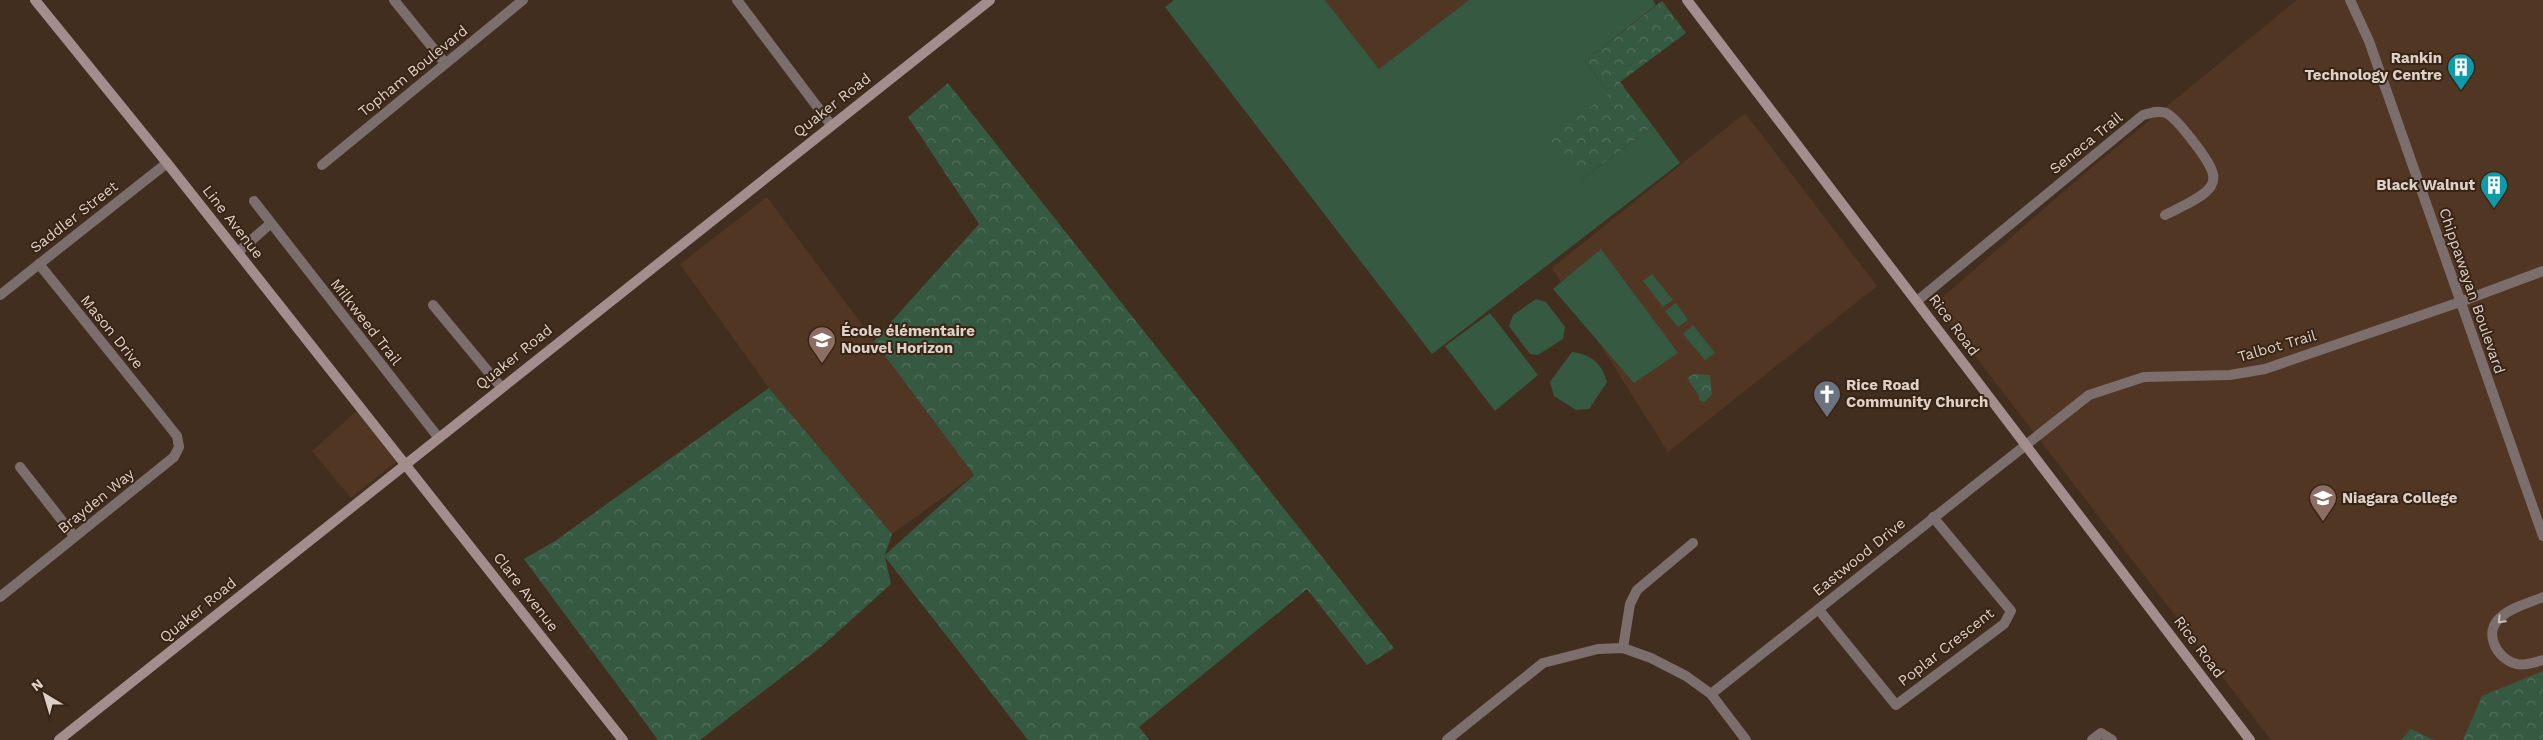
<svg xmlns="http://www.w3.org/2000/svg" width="2543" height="740" viewBox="0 0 2543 740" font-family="'Work Sans',sans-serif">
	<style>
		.built { fill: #513623 }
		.grass { fill: #365942 }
		.forest { fill: url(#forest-crowns) }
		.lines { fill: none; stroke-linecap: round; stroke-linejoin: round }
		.street { stroke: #7c6e6d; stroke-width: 10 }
		.secondary { stroke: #a48e8d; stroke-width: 10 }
		.oneway { stroke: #cabcb5 }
		.labels { text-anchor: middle; stroke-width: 4; stroke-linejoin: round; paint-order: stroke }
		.poi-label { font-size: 15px; font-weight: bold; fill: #ddd0c7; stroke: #382415; text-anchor: start }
		.street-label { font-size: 15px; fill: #ddd0c7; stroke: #382415 }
	</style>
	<defs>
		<pattern id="forest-crowns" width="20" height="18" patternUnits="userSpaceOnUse" patternTransform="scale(1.25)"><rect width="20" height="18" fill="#365942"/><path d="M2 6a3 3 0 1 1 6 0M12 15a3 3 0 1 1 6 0" fill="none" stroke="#53705c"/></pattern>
	</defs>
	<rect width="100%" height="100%" fill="#422e1f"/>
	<!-- built -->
	<g class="built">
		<path d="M1325,0H1469L1379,69Z"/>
		<path d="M2297,0H2543V740H2271L1935,304L2086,172Z"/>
		<path d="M1745,113L1877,286L1668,452L1552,268Z"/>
		<path d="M767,197L974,475L892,534L769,388L680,264Z"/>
		<path d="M357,411L397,461L351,498L312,451Z"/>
	</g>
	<!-- grass -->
	<g class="grass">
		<path d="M1174,0H1325L1379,69L1469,0H1653L1656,5L1585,61L1609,93L1581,180L1653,126L1680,163L1432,354L1165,7Z"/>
		<path d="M1601,249L1678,353L1634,383L1553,289Z"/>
		<path d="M1652,274L1673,300L1663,307L1643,281Z"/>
		<path d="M1536,299L1546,302L1565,327L1563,339L1538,355L1530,354L1509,326L1513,315Z"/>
		<path d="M1676,303L1688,320L1678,327L1665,311Z"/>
		<path d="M1490,313L1538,375L1495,411L1445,346Z"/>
		<path d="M1693,325L1715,353L1705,360L1683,334Z"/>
		<path d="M1572,352C1591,354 1602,364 1607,382L1589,409L1576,410L1554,396L1550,382Z"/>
	</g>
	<!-- forest -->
	<g class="forest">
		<path d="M1662,1L1686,33L1620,82L1653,126L1581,180L1549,138L1609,93L1585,61Z"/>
		<path d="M948,83L1394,648L1367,665L1307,589L1139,727L1149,740H1028L885,557L891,584L821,647L700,740H658L524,559L555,541L769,388L892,534L885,555L974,475L874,341L979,224L908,117Z"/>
		<path d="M1694,374L1710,375L1712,395L1704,402L1699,400V396L1687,378Z"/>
		<path d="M2543,671V740H2463L2482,696Z"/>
		<path d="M2411,729L2434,740H2401Z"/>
	</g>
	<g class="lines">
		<!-- street -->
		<g class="street">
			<path d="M394,0L445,63"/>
			<path d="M737,0L831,125"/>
			<path d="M2350,0L2369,41L2543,536"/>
			<path d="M322,165L523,0"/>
			<path d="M254,201L438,437"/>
			<path d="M238,252L270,224"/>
			<path d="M0,295L167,163"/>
			<path d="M1917,301L2143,115C2150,113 2158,110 2166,113C2177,118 2208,159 2212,171C2214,176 2214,181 2211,186C2205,197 2177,209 2165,215"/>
			<path d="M433,305L501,387"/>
			<path d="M20,467L74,536"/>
			<path d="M0,597L174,457L179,447L177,436L162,417L39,264"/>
			<path d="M2543,597C2529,603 2512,607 2501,617C2482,632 2497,660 2517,664C2525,666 2535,662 2543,660"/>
			<path d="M1819,610L1896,705L2004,624L2011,611L1933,517"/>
			<path d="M1623,648L1630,604L1637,590L1693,543"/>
			<path d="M1711,694L2089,395L2144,377L2230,375L2265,369L2460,302L2543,271"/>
			<path d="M1447,740L1543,663L1598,649L1623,648L1651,658L1686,676L1711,694L1746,740"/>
			<path d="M2092,740L2101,733L2112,740"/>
		</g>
		<!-- secondary -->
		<g class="secondary">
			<path d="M35,0L167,163L623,740"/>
			<path d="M1687,0L2250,740"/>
			<path d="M59,740L990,0"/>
		</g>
	</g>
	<!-- one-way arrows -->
	<defs><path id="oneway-chevron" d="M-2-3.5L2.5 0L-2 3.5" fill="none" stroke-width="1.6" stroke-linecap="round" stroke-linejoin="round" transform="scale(1.25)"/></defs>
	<use class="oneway" href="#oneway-chevron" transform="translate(2501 620) rotate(134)"/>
	<!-- icons -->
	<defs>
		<g id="building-pin" transform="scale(1.4375)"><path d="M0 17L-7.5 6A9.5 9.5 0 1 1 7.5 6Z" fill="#0f9aa8" stroke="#382415"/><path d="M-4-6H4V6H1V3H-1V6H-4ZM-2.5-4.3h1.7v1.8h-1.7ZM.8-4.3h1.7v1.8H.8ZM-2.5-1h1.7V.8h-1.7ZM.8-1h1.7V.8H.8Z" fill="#fff"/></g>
		<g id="school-pin" transform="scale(1.4375)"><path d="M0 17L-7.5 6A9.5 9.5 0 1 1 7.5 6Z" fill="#8d6e63" stroke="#382415"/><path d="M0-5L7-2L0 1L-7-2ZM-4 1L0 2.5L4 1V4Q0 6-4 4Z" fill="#fff"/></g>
		<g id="church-pin" transform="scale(1.4375)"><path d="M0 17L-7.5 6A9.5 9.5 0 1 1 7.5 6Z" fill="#6b7280" stroke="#382415"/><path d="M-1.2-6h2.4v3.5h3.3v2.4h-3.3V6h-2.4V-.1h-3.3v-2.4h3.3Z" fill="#fff"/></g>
		<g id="university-pin" transform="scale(1.4375)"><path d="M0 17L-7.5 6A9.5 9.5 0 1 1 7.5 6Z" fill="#8d6e63" stroke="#382415"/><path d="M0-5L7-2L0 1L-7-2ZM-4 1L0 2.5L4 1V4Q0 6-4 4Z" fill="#fff"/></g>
	</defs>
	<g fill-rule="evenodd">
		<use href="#building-pin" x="2461" y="67"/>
		<use href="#building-pin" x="2494" y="185"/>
		<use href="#school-pin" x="822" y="340"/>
		<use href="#church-pin" x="1827" y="394"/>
		<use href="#university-pin" x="2323" y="498"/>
	</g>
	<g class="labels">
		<!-- poi labels -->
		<g class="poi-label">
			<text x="2442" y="63" text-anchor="end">Rankin<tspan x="2442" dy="17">Technology Centre</tspan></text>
			<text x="2475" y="190" text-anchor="end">Black Walnut</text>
			<text x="841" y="336">École élémentaire<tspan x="841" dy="17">Nouvel Horizon</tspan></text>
			<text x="1846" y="390">Rice Road<tspan x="1846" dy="17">Community Church</tspan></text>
			<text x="2342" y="503">Niagara College</text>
		</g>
		<!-- street labels -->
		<g class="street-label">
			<text transform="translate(413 71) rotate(-39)" y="5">Topham Boulevard</text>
			<text transform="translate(832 105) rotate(-38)" y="5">Quaker Road</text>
			<text transform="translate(2086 143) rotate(-39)" y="5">Seneca Trail</text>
			<text transform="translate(74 217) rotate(-38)" y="5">Saddler Street</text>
			<text transform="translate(233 222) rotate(52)" y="5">Line Avenue</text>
			<text transform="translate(2472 291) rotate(71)" y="5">Chippawayan Boulevard</text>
			<text transform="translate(366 322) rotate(52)" y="5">Milkweed Trail</text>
			<text transform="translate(1954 325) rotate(53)" y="5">Rice Road</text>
			<text transform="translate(112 332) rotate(51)" y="5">Mason Drive</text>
			<text transform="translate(2277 346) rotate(-16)" y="5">Talbot Trail</text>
			<text transform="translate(514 357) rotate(-39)" y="5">Quaker Road</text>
			<text transform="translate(96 501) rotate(-39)" y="5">Brayden Way</text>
			<text transform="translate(1859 557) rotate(-39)" y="5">Eastwood Drive</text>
			<text transform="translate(526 592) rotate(52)" y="5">Clare Avenue</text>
			<text transform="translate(198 610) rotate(-39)" y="5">Quaker Road</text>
			<text transform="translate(1946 647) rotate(-38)" y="5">Poplar Crescent</text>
			<text transform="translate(2199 647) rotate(53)" y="5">Rice Road</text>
		</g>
	</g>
	<!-- north arrow -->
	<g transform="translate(45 695) rotate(322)" stroke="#382415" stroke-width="4" paint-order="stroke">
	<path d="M0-4L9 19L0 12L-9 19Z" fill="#ddd0c7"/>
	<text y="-8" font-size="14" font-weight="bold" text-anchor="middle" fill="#ddd0c7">N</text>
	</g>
</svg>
